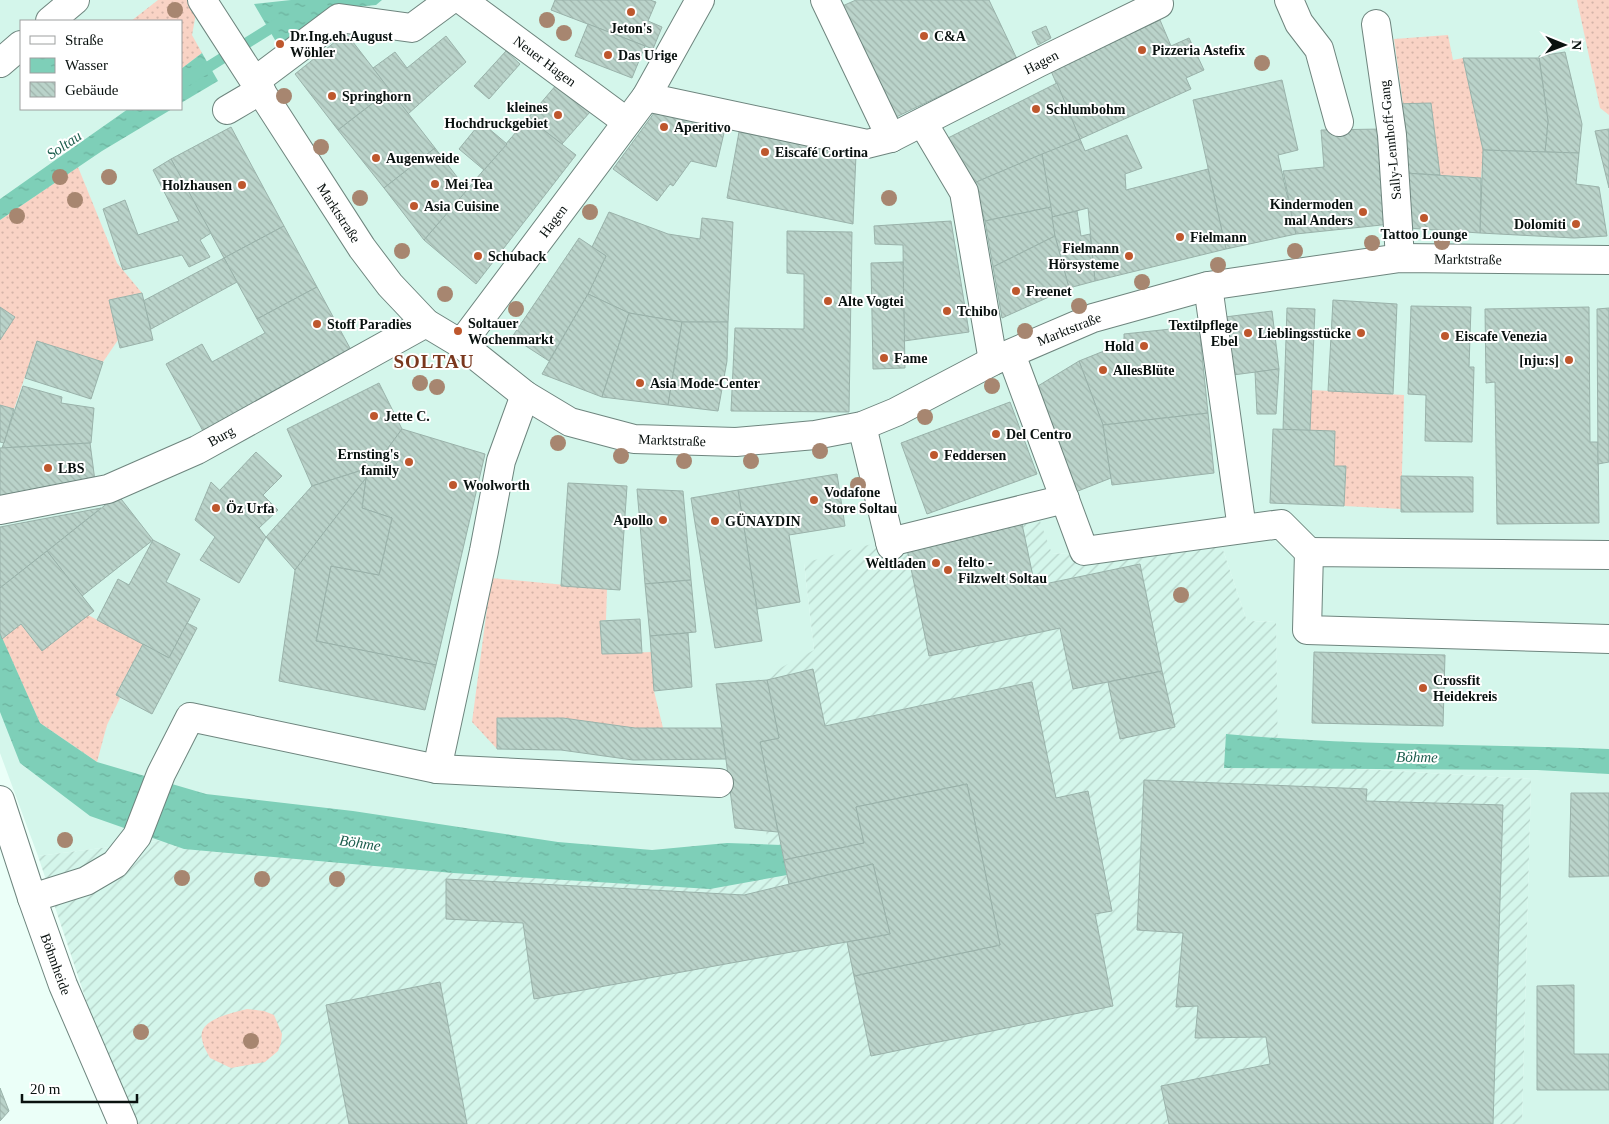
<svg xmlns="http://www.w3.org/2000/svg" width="1609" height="1124" viewBox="0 0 1609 1124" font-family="Georgia,serif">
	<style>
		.built { fill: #d4f6eb; fill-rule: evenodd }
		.industrial { fill: url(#industrial-furrows) }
		.grass { fill: url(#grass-dots) }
		.water { fill: url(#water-ripples) }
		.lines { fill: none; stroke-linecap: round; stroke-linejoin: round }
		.stream { stroke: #7ecfb8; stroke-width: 11 }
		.building { fill: url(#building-back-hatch); stroke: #9ab2aa }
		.minor-casing { stroke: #6e857e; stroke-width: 30 }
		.minor { stroke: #fff; stroke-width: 28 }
		.tree { fill: #a78670 }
		.poi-dot { fill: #be572d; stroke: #fff; stroke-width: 2 }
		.labels { text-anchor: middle; stroke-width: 4; stroke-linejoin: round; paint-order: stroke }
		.poi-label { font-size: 14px; font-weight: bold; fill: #09110f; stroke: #fff; text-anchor: start }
		.street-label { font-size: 14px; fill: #09110f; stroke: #fff }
		.water-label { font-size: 15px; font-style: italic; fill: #1c5d4d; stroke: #fff }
		.district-label { font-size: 19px; font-weight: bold; letter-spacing: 1px; fill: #79371d; stroke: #fff }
	</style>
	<defs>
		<pattern id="industrial-furrows" width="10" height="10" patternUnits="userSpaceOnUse" patternTransform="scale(1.25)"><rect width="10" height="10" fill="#d4f6eb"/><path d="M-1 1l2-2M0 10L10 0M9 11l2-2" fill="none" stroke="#b5d2c8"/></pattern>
		<pattern id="grass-dots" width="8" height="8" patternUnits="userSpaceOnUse" patternTransform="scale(1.25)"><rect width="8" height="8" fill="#f9d3c5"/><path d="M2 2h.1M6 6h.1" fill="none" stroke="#d4b4a8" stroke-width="1.8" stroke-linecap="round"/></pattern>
		<pattern id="water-ripples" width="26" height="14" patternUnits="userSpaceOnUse" patternTransform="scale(1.25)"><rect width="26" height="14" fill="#7ecfb8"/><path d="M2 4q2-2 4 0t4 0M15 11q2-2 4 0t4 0" fill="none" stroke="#6cb19d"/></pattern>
		<pattern id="building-back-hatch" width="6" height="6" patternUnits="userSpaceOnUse" patternTransform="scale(1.25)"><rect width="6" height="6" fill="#bad3ca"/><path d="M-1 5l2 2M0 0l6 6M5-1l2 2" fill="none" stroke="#9fb4ac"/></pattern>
	</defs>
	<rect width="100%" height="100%" fill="#ebfff8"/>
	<!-- built -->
	<path class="built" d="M0,0H1609V1124H1522L1531,779L1277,764L1276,622L1247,621L1221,544L1051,554L804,563L814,650L772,868L173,839L38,856L0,753ZM21,21H181V109H21Z"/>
	<!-- industrial -->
	<path class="industrial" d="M1032,499L1052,554L1221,544L1247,621L1276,622L1278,764L1531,779L1522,1124H138L100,1042L38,856L173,839L772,868L743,688L814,650L804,563Z"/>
	<!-- grass -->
	<g class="grass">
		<path d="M158,0H194L197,8L192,35L202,53L181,69V21H131Z"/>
		<path d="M1577,0H1609V115L1600,108Z"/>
		<path d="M1448,35L1453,60L1463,58L1483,150L1481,178L1440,175L1431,103L1403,104L1394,39Z"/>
		<path d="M78,167L117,263L142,293L109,300L118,340L103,362L37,341L14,409L0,405V220Z"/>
		<path d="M1312,390L1404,395L1401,509L1344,506L1346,467L1334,466L1335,432L1310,431Z"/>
		<path d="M491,578L607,589L606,620L600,621L602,654L651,652L654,691L663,728H635L563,718H497V749L472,722Z"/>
		<path d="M88,615L143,644L116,694L120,698L107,725L97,762L40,723L2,639L21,624L42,651Z"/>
		<path d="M247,1009L264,1011L274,1015L282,1034L281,1043L278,1051L265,1062L231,1068L210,1058C207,1052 203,1046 202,1039C197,1019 233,1013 247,1009Z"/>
	</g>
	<!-- water -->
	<g class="water">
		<path d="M291,0H382L376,5L343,8L282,52L254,4Z"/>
		<path d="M202,53L218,81L181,103V69Z"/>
		<path d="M128,109H172L102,151L0,220V199Z"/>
		<path d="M0,633L40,723L97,762L206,794L353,811L558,842L652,850L727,843L781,845L787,875L710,889L453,873L184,849L90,816L20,763L0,712Z"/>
		<path d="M1226,734C1354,746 1481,744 1609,749V774L1537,770L1224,768Z"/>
	</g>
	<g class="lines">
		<!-- stream -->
		<path class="stream" d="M181,84L282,21"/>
	</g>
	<!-- building -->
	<g class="building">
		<path d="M555,0H650L656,2L648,21L662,27L653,49L551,10Z"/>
		<path d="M856,0H989L1017,59L892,119L840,7Z"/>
		<path d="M1160,20L1171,46L1189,38L1204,70L1186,78L1191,89L1080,139L1051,71Z"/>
		<path d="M588,24L645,46L632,78L575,56Z"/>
		<path d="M1046,26L1051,38L1038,45L1032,32Z"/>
		<path d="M346,33L390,90L338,130L295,74Z"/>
		<path d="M446,36L466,62L408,114L373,68L395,52L407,68Z"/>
		<path d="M506,51L520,64L489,99L474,86Z"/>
		<path d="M1565,52L1582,124L1579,153L1545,152L1548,121L1539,56Z"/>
		<path d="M1463,58H1539L1548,121L1545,152L1483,150Z"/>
		<path d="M1282,80L1298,150L1278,155L1296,234L1226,249L1193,100Z"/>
		<path d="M1057,83L1080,139L974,183L946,139Z"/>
		<path d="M557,84L590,112L562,144L528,118Z"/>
		<path d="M390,90L435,148L384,188L338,130Z"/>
		<path d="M1431,103L1440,175L1404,173L1393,104Z"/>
		<path d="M657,109L721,118L718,131L724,133L716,167L691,161L673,186L670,184L657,201L613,169Z"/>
		<path d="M528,118L576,155L476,284L424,240Z"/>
		<path d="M481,122L507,144L484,170L459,149Z"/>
		<path d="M231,127L284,226L224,258L171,159Z"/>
		<path d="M1382,129L1391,224L1296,234L1283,171L1324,167L1321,130Z"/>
		<path d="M1609,129V188L1595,131Z"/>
		<path d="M739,132L856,155L853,224L727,198Z"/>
		<path d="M1127,135L1142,168L1125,174L1126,190L1208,169L1226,249L1095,281L1088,208L1052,217L1042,154L1080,139L1085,151Z"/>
		<path d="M435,148L467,190L424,240L384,188Z"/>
		<path d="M1483,150L1579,153L1576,184L1599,187L1607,236L1574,238L1480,233Z"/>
		<path d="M1042,154L1051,207L985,221L974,183Z"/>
		<path d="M171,159L211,233L200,240L210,257L189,267L182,255L123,270L103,209L125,200L138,235L179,221L153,170Z"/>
		<path d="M1404,173L1481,178L1480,233L1407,228Z"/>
		<path d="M1051,207L1055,236L993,267L985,221Z"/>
		<path d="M1077,211L1081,236L1090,234L1095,281L1069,288L1055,236L1052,217Z"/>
		<path d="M609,212L668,234L700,239L702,218L733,222L728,322H682L629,313L588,294L606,256L592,247Z"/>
		<path d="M951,221L969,332L904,341L903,245L875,244L874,226Z"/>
		<path d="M284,226L317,287L257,319L224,258Z"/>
		<path d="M787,231L852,232L849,412L731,411L735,328L804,329V274L787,273Z"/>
		<path d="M1055,236L1069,288L1002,318L993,267Z"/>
		<path d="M579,238L606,256L588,294L549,361L512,337Z"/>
		<path d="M224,258L237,282L151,329L143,301Z"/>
		<path d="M903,262L905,368L873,369L871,263Z"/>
		<path d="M317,287L351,350L203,431L166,364L202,344L212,362L265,333L257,319Z"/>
		<path d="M142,293L153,340L120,348L109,300Z"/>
		<path d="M588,294L629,313L602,397L542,374Z"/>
		<path d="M1333,300L1397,304L1393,394L1328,391Z"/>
		<path d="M1411,306L1471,307L1469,367H1474L1472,442L1425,441L1426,395L1408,394Z"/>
		<path d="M0,307L15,317L0,340Z"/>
		<path d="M1589,307L1590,442H1598L1599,523L1497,524L1495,382L1486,383L1485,309Z"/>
		<path d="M1287,308L1315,309L1310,431L1283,430Z"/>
		<path d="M1609,308V462L1598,464L1597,309Z"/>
		<path d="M1272,311L1279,369L1225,376L1217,318Z"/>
		<path d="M629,313L682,322L668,405L602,397Z"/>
		<path d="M682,322H728L727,361L718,411L668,405Z"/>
		<path d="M1199,326L1208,413L1103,425L1079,361L1124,343V334Z"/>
		<path d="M37,341L103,362L91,399L25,378Z"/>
		<path d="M1079,361L1103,425L1111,478L1073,493L1033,389Z"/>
		<path d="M1279,369L1276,414H1257L1255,372Z"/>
		<path d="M379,383L402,429L375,466L312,486L287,429Z"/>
		<path d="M23,386L62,397L61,403L94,408L91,443L2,448Z"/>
		<path d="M1010,402L1037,474L927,514L901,443Z"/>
		<path d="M0,405L14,409L4,443L0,442Z"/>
		<path d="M1208,413L1214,473L1112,485L1103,425Z"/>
		<path d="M402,429L485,454L436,665L316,641L331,566L379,575L392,518L362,508L366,478Z"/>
		<path d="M1273,429L1335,431L1334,466H1346L1344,506L1270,503Z"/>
		<path d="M90,443L95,481L0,498V448Z"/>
		<path d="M256,452L282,476L263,495L278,510L259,528L220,490Z"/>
		<path d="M375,466L366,478L295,570L266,537L312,486Z"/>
		<path d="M837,474L845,526L789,535L800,602L757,609L738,490Z"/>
		<path d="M1401,476L1473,477V512H1401Z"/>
		<path d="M366,478L362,508L392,518L379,575L331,566L316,641L436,665L425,710L279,681L295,570Z"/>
		<path d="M211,482L259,528L266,537L239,583L200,560L215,537L195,520Z"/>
		<path d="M568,483L627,486L620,590L561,586Z"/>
		<path d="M637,489L683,491L691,580L645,584Z"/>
		<path d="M738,490L762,641L715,648L691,498Z"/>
		<path d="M118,495L153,540L82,596L47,551Z"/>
		<path d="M101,508L47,551L0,588V527Z"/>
		<path d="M1022,524L1035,586L1140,564L1162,671L1073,689L1060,628L929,656L907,549Z"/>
		<path d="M153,540L180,554L166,582L200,599L169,658L97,620L118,579L129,585Z"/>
		<path d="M47,551L94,611L42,651L21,624L2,639L0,633V588Z"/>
		<path d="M691,580L696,632L650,636L645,584Z"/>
		<path d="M640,619L642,653L602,654L600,621Z"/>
		<path d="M187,623L197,628L152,714L116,695L143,644L169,658Z"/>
		<path d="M688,633L692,687L654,691L650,636Z"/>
		<path d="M1314,652L1445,655L1443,726L1312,723Z"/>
		<path d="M813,669L825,726L1032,682L1056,798L1088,791L1112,911L1095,914L1113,1006L871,1056L854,976L1000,945L967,784L856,807L864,843L784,860L760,742L779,738L767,680Z"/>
		<path d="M1162,671L1175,727L1120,739L1108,682Z"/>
		<path d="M767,680L779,738L760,742L778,832L735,828L716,684Z"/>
		<path d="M497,718H563L635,728H721L726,759L633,760L561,750L497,749Z"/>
		<path d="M1144,780L1367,789L1366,801L1503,805L1493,1124H1169L1161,1086L1270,1064L1266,1037L1195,1038L1198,1006L1176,1007L1183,933L1137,930Z"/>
		<path d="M967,784L1000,945L854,976L847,942L890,934L873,864L789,884L784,860L864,843L856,807Z"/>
		<path d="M1571,793H1609V876L1569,877Z"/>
		<path d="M873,864L890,934L534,999L523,923L446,919V879L744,895Z"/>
		<path d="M440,982L467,1124H349L326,1005Z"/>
		<path d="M1574,985V1054H1609V1090H1537V986Z"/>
		<path d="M0,1088L9,1111L0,1121Z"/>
	</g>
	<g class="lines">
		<!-- minor casing -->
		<g class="minor-casing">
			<g id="minor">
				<path d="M202,0L362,248L390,285L426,323L461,344L525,395L570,422L634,439L736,442L815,435L862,426L896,412L993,361L1093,318L1208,286L1400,258L1609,260"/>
				<path d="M462,0L627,122"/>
				<path d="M825,0L891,138"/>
				<path d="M1289,0L1299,23L1319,49L1339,122"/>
				<path d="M50,21L75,0"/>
				<path d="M1376,24L1392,135L1400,258"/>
				<path d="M0,63L21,45"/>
				<path d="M255,81L339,18L412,28L450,0"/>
				<path d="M646,97L867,144L891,138L1038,63L1159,4"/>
				<path d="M227,110L261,90"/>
				<path d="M923,123L964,192L993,361"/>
				<path d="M1208,286L1242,529"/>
				<path d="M461,344L646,97L700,0"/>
				<path d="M1011,354L1084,551L1281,524L1309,552"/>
				<path d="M862,426L891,546"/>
				<path d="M0,510L108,489L197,450L426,323"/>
				<path d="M890,542L1065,499"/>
				<path d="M1609,555L1309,552L1307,630L1609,639"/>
				<path d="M437,769L484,551L501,461L525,395"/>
				<path d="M0,800L32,898L63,985L123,1124"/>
				<path d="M32,898L86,881L115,864L137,836L161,774L190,717L437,769L719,783"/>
			</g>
		</g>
		<!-- minor -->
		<use href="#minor" class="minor"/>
	</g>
	<!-- trees -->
	<g class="tree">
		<circle cx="175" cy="10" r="8"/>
		<circle cx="547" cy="20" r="8"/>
		<circle cx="564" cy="33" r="8"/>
		<circle cx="1262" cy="63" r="8"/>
		<circle cx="284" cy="96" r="8"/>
		<circle cx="321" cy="147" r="8"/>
		<circle cx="60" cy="177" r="8"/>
		<circle cx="109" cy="177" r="8"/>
		<circle cx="360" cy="198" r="8"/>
		<circle cx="889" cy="198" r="8"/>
		<circle cx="75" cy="200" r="8"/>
		<circle cx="590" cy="212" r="8"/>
		<circle cx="17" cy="216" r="8"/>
		<circle cx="1442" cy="242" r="8"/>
		<circle cx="1372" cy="243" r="8"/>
		<circle cx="402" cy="251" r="8"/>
		<circle cx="1295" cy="251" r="8"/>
		<circle cx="1218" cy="265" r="8"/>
		<circle cx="1142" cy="282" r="8"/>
		<circle cx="445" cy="294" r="8"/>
		<circle cx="1079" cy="306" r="8"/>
		<circle cx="516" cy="309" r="8"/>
		<circle cx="1025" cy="331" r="8"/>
		<circle cx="420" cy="383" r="8"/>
		<circle cx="992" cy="386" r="8"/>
		<circle cx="437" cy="387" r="8"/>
		<circle cx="925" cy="417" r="8"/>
		<circle cx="558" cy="443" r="8"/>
		<circle cx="820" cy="451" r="8"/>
		<circle cx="621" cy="456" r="8"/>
		<circle cx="684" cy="461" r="8"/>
		<circle cx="751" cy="461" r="8"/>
		<circle cx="858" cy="485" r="8"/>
		<circle cx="1181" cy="595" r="8"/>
		<circle cx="65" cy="840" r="8"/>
		<circle cx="182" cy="878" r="8"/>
		<circle cx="262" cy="879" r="8"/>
		<circle cx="337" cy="879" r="8"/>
		<circle cx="141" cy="1032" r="8"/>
		<circle cx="251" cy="1041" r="8"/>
	</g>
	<!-- markers -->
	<g class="poi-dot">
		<circle cx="631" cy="12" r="5"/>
		<circle cx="924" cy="36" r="5"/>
		<circle cx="280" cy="44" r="5"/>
		<circle cx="1142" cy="50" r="5"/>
		<circle cx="608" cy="55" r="5"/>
		<circle cx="332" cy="96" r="5"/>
		<circle cx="1036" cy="109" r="5"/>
		<circle cx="558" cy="115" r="5"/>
		<circle cx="664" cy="127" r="5"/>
		<circle cx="765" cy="152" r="5"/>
		<circle cx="376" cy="158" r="5"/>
		<circle cx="435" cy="184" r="5"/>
		<circle cx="242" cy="185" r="5"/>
		<circle cx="414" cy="206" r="5"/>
		<circle cx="1363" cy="212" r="5"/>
		<circle cx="1424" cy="218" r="5"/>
		<circle cx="1576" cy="224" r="5"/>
		<circle cx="1180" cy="237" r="5"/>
		<circle cx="478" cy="256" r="5"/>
		<circle cx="1129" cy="256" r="5"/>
		<circle cx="1016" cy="291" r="5"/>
		<circle cx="828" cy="301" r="5"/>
		<circle cx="947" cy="311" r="5"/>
		<circle cx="317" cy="324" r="5"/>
		<circle cx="458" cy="331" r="5"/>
		<circle cx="1248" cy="333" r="5"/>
		<circle cx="1361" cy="333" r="5"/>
		<circle cx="1445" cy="336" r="5"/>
		<circle cx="1144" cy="346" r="5"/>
		<circle cx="884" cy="358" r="5"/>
		<circle cx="1569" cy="360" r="5"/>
		<circle cx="1103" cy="370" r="5"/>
		<circle cx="640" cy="383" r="5"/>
		<circle cx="374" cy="416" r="5"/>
		<circle cx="996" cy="434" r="5"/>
		<circle cx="934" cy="455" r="5"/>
		<circle cx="409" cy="462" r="5"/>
		<circle cx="48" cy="468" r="5"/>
		<circle cx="453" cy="485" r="5"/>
		<circle cx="814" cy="500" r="5"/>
		<circle cx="216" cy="508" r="5"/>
		<circle cx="663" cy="520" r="5"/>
		<circle cx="715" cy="521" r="5"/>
		<circle cx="936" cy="563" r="5"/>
		<circle cx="948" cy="570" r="5"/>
		<circle cx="1423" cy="688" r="5"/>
	</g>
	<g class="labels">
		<!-- poi labels -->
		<g class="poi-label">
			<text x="631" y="33" text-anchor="middle">Jeton's</text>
			<text x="290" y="41">Dr.Ing.eh.August<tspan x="290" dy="16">Wöhler</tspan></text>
			<text x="934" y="41">C&amp;A</text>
			<text x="1152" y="55">Pizzeria Astefix</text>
			<text x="618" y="60">Das Urige</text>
			<text x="342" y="101">Springhorn</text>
			<text x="548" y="112" text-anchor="end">kleines<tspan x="548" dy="16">Hochdruckgebiet</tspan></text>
			<text x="1046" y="114">Schlumbohm</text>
			<text x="674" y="132">Aperitivo</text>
			<text x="775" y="157">Eiscafé Cortina</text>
			<text x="386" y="163">Augenweide</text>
			<text x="445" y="189">Mei Tea</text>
			<text x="232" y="190" text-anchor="end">Holzhausen</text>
			<text x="1353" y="209" text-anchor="end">Kindermoden<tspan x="1353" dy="16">mal Anders</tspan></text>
			<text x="424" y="211">Asia Cuisine</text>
			<text x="1566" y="229" text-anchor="end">Dolomiti</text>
			<text x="1424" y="239" text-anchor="middle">Tattoo Lounge</text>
			<text x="1190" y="242">Fielmann</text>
			<text x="1119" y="253" text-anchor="end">Fielmann<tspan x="1119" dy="16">Hörsysteme</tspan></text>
			<text x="488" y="261">Schuback</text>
			<text x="1026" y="296">Freenet</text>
			<text x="838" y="306">Alte Vogtei</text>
			<text x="957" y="316">Tchibo</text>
			<text x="468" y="328">Soltauer<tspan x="468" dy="16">Wochenmarkt</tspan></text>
			<text x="327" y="329">Stoff Paradies</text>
			<text x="1238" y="330" text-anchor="end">Textilpflege<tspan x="1238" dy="16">Ebel</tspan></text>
			<text x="1351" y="338" text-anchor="end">Lieblingsstücke</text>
			<text x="1455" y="341">Eiscafe Venezia</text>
			<text x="1134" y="351" text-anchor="end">Hold</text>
			<text x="894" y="363">Fame</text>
			<text x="1559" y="365" text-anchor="end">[nju:s]</text>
			<text x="1113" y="375">AllesBlüte</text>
			<text x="650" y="388">Asia Mode-Center</text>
			<text x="384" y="421">Jette C.</text>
			<text x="1006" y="439">Del Centro</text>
			<text x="399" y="459" text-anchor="end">Ernsting's<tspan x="399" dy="16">family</tspan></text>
			<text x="944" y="460">Feddersen</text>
			<text x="58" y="473">LBS</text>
			<text x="463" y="490">Woolworth</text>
			<text x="824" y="497">Vodafone<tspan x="824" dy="16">Store Soltau</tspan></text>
			<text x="226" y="513">Öz Urfa</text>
			<text x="653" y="525" text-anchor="end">Apollo</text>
			<text x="725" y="526">GÜNAYDIN</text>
			<text x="958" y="567">felto -<tspan x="958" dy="16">Filzwelt Soltau</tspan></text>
			<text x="926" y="568" text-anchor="end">Weltladen</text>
			<text x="1433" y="685">Crossfit<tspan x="1433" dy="16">Heidekreis</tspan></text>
		</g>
		<!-- street labels -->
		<g class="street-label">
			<text transform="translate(545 61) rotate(37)" y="5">Neuer Hagen</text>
			<text transform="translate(1041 62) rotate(-27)" y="5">Hagen</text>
			<text transform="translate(1390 140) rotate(-96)" y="5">Sally-Lennhoff-Gang</text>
			<text transform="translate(339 213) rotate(57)" y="5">Marktstraße</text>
			<text transform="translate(553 221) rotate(-53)" y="5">Hagen</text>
			<text transform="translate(1468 259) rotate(1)" y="5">Marktstraße</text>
			<text transform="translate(1069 329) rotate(-22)" y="5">Marktstraße</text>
			<text transform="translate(221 436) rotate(-29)" y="5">Burg</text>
			<text transform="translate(672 440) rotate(2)" y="5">Marktstraße</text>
			<text transform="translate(56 964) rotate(70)" y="5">Böhmheide</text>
		</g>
		<!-- water labels -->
		<g class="water-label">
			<text transform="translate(64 145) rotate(-34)" y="5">Soltau</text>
			<text transform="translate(1417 757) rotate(1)" y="5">Böhme</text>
			<text transform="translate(360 843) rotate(8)" y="5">Böhme</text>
		</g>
		<!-- district labels -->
		<g class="district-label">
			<text x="434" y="368">SOLTAU</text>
		</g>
	</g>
	<!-- legend -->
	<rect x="20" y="20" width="162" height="90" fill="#ffffff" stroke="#9da09f"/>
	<rect x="30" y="36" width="25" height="8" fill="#ffffff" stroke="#9da09f"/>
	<text x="65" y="45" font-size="15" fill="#09110f">Straße</text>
	<rect x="30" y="58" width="25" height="15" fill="url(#water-ripples)" stroke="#9da09f"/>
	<text x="65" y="70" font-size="15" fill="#09110f">Wasser</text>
	<rect x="30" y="82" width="25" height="15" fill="url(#building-back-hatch)" stroke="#9da09f"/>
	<text x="65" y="95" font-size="15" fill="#09110f">Gebäude</text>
	<!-- north arrow -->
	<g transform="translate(1564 45) rotate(91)" stroke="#ffffff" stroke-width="4" paint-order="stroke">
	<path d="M0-4L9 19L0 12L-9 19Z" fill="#09110f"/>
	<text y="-8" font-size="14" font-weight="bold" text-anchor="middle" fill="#09110f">N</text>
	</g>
	<!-- scale -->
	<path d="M22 1094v8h115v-8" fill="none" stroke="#09110f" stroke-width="2.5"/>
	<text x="30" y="1094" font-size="15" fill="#09110f" stroke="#ffffff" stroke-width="4" paint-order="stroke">20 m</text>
</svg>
